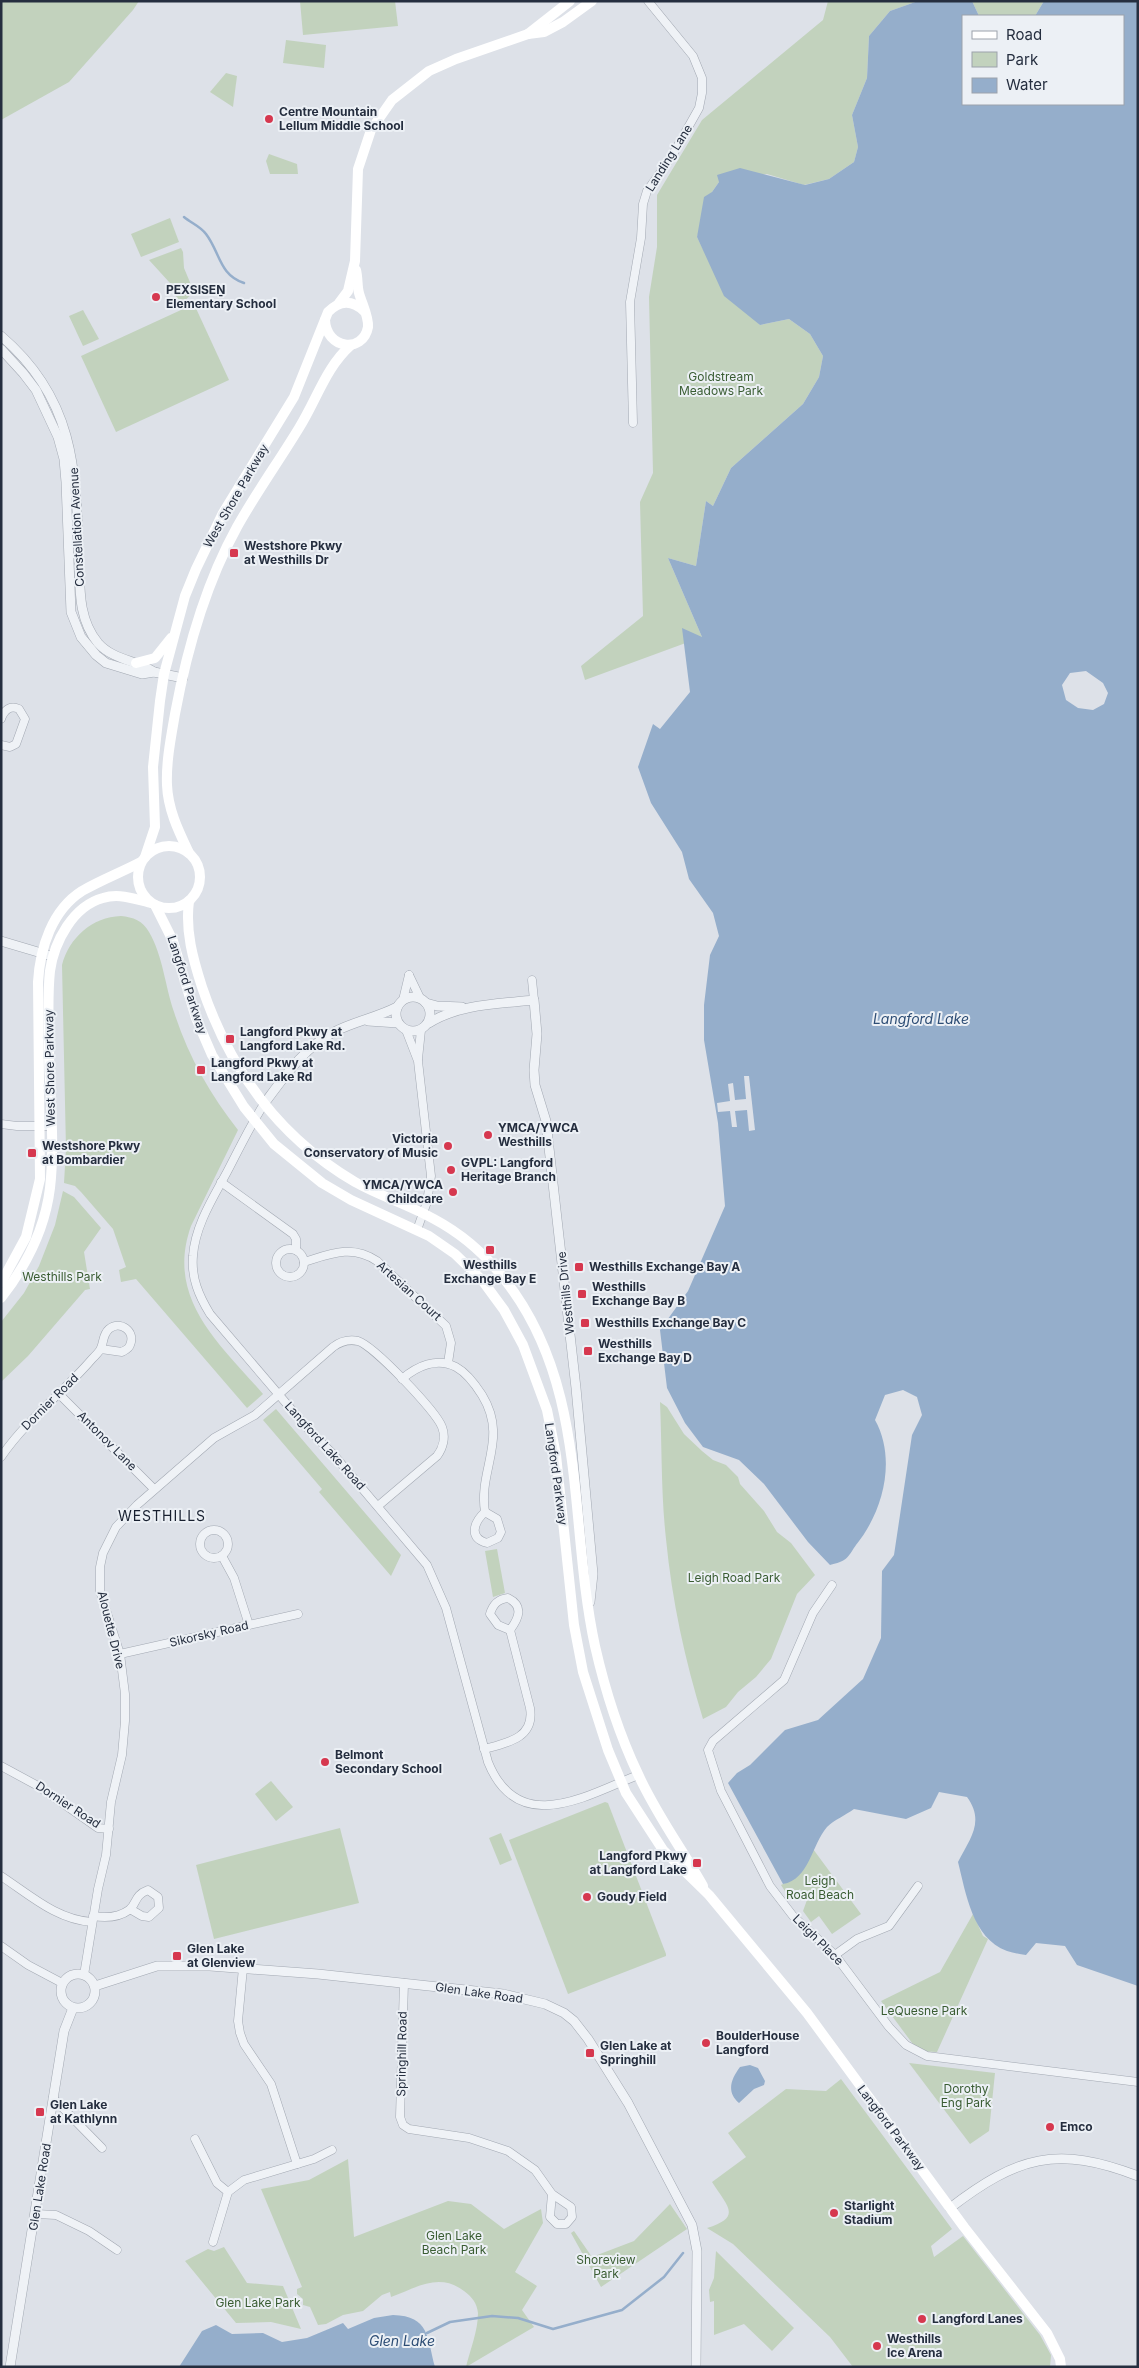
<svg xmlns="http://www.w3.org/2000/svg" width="1139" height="2368" viewBox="0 0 1139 2368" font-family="Inter,sans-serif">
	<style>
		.green { fill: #c2d2bd }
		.water { fill: #95aecb; fill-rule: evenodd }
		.pier { fill: #dde1e8 }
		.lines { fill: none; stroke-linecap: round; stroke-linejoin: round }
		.stream { stroke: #95aecb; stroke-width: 2.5 }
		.minor-casing { stroke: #a2a8b2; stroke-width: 9 }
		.tertiary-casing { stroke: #a2a8b2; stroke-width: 10 }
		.minor { stroke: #eff2f6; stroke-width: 8 }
		.tertiary { stroke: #eff2f6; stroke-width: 9 }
		.secondary { stroke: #fff; stroke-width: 10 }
		.poi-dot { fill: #d6384f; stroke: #ecf0f5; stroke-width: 2 }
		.labels { text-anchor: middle; stroke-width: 4; stroke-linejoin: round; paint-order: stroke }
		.poi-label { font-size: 12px; font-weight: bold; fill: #252e3f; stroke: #ecf0f5; text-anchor: start }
		.street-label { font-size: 12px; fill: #252e3f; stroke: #ecf0f5 }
		.park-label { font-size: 12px; fill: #395c32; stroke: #ecf0f5 }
		.water-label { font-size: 14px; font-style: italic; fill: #2d4d75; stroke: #ecf0f5 }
		.neighbourhood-label { font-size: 14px; letter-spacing: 1px; fill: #182030; stroke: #ecf0f5 }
	</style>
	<rect width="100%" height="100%" fill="#dde1e8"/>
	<!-- green -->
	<g class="green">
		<path d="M1,1H139L133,10L69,82L1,120Z"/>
		<path d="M300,1H395L398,26L303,35Z"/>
		<path d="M828,1H918L890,11L869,36L867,78L852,115L858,147L854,162L829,179L804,185L767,174L719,182L712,192L697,237L709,261L760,325L789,319L810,334L823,356L819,377L803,404L731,468L713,506L706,501L696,566L668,558L702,637L585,680L581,666L643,616L640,502L653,473L649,297L657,247V195L702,120L823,20Z"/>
		<path d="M972,1H1044L1035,16H979Z"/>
		<path d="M286,40L326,45L324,68L283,63Z"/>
		<path d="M226,73L237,76L233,107L210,92Z"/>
		<path d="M269,154L297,164L298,174H270L266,161Z"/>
		<path d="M170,218L179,242L141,257L131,234Z"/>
		<path d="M181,248L183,252L184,268L194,292L182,303L167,286L170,283L149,260Z"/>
		<path d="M194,304L229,380L116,432L81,356Z"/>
		<path d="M83,310L99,339L83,346L69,316Z"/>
		<path d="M121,916C133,917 143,921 149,932C163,956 165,986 174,1012C188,1056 210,1094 238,1130L191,1226C165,1299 220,1344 263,1394L247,1408L136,1279L121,1282L119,1270L126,1267L113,1229L81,1192L75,1186L64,1183L66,1149L62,965C69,938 92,917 121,916Z"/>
		<path d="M63,1191L74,1197L101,1228L84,1252L90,1289L85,1290L28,1356L1,1382V1322L24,1293L39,1266L55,1225Z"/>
		<path d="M660,1402L667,1407L684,1434L702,1451L713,1460L726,1465L738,1477L740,1484L764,1511L777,1532L791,1543L815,1575L797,1594L771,1659L756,1677L738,1692L726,1707L703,1719C685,1660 672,1601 666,1539C661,1494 662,1448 660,1402Z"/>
		<path d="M276,1409L401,1555L391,1576L319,1492L322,1489L263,1420Z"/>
		<path d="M497,1549L505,1593L493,1597L485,1551Z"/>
		<path d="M271,1781L293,1807L276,1821L255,1794Z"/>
		<path d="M605,1802L608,1803L666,1954V1956L568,1994L509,1840Z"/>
		<path d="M340,1828L359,1903L214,1939L196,1865Z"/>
		<path d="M501,1833L512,1860L500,1865L489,1838Z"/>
		<path d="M813,1849L861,1914L832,1934L819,1916L811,1922L803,1911L807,1900L800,1889L790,1899L781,1885C797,1879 806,1864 813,1849Z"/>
		<path d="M973,1914L983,1936L988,1939L937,2052L918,2051L881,2001L940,1972Z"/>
		<path d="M909,2063L995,2073L989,2131L970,2144Z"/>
		<path d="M841,2079L952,2229L931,2246L934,2257L963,2236L1040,2335L1051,2355L1050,2367H853L830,2337L733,2244L707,2228C743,2217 727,2206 712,2182L746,2157L728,2133L786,2089L826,2091Z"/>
		<path d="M348,2159L354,2237L448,2201L471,2204L504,2229L541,2209L543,2223L515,2272L537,2286L522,2310L534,2327L466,2367C470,2350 478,2331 478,2313C477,2303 472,2297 464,2291C439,2272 416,2288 391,2297L390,2292L382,2295L363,2311L343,2315L326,2324L318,2325L310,2307L303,2305V2299L297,2294V2289L302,2287L261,2189L309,2180Z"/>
		<path d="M670,2204L687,2229L601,2287L571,2233L574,2231L592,2257L634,2241Z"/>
		<path d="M224,2247L247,2283L283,2286L301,2329L271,2322L236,2323L185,2261L208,2249L214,2251Z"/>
		<path d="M716,2251L794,2328L772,2351L744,2324L714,2335V2301L710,2302L709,2290L714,2278Z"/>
	</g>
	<!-- water -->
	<g class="water">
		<path d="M918,1H972L979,16H963V104H1123V16H1035L1044,1H1138V1986L1077,1965L1065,1946L1036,1943L1026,1955C1020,1954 1013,1953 1007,1951C972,1938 966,1893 958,1862C970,1838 985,1822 967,1797L939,1792L931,1808L906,1819L854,1809C846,1815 834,1820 827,1827C812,1844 809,1880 783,1884L728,1783L737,1773L750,1765L785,1730L818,1720L863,1679L881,1638L882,1571L894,1555L912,1435L922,1415L917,1397L903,1390L885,1395L875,1420C897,1459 883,1512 856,1545C853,1549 849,1557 844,1560C841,1562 834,1564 830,1565L808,1542L764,1484L739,1460L703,1447L685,1423L667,1388L660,1330L688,1291L725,1206L718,1123L704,1040V1005L710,955L719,936L713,913L689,879L682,852L651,803L638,767L653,724L660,729L690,692L682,628L702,637L668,558L696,566L706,501L713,506L731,468L803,404L819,377L823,356L810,334L789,319L760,325L724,296L697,237L704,197L712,192L719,182L717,175L740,168L805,185L829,179L854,162L858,147L852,115L867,78L869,36L890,11ZM1086,671L1103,683L1108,693L1104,704L1093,710L1078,708L1066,700L1062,685L1070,673Z"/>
		<path d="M750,2065L758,2068L765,2081L764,2085L754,2089L739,2103C726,2092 731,2079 740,2067Z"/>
		<path d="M393,2315C430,2316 427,2338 435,2367H179L202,2331L216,2325L232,2334L263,2333L282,2342L307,2338L343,2323L348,2329L374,2318Z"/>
	</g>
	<!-- pier -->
	<path class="pier" d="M744,1076H749L755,1130L749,1131L747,1110L735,1111L737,1127H732L730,1111L718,1112L717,1103L730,1101L728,1084L733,1083L735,1100L746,1099Z"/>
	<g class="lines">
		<!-- stream -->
		<g class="stream">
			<path d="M184,217C191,223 200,226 206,234C220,252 219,275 244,283"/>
			<path d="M427,2333L450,2322L492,2316L518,2318L553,2329L622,2310L664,2277L683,2253"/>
		</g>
		<!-- minor casing -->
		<g class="minor-casing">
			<g id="minor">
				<path d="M633,423L630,302L641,238L643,204L647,191L672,156L699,108L702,93V78L693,56L648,1"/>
				<path d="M1,719C4,710 10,705 19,709L25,719L16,744L10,747L1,745"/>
				<path d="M409,975L420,998"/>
				<path d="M532,980L534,1000"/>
				<path d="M403,1000L409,975"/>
				<path d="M406,1030L418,1061L431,1176L427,1202L417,1230"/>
				<path d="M418,1059L421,1030"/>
				<path d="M264,1104C250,1126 239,1149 227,1172C213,1198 195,1226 193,1256C191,1278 199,1296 210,1314L309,1430L333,1454L427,1565L446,1608L488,1762C518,1837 586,1796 638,1775"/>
				<path d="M1,1124L17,1126H51"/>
				<path d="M221,1182L293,1234L296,1239V1250"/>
				<circle cx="290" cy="1263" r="14"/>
				<path d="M304,1262C330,1254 352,1244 377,1261L446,1326L451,1343L448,1363"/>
				<path d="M402,1379C417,1366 437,1357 456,1367C467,1373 475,1384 482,1395C509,1439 478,1469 485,1512"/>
				<path d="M59,1394L154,1489"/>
				<path d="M1,1457C27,1419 63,1393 92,1359C95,1356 98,1353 100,1350C104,1344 102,1335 109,1329C120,1320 136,1331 130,1345C129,1349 125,1350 122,1352L101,1349"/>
				<path d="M485,1512L497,1519L501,1532L498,1538L487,1543C468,1538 474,1522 485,1512Z"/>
				<circle cx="214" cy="1544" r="14"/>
				<path d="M222,1556L234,1578L249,1625"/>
				<path d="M832,1585L813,1613L784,1680L713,1741L708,1750L721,1791L770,1886L793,1916L835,1955L889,2027L906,2045L927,2056L1138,2082"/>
				<path d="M508,1598C524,1606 519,1618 510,1630L498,1625L490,1614C493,1604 498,1599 508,1598Z"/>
				<path d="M120,1654L298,1614"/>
				<path d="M484,1749C507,1743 535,1738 530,1708L510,1630"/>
				<path d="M1,1766L38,1786L98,1828L109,1829"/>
				<path d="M1,1876C30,1895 57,1920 92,1922"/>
				<path d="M93,1916C105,1918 118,1918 129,1910C137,1904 134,1895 148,1890L158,1897L159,1908L149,1917L142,1916L130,1909"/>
				<path d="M1,1946L28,1965L62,1983"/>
				<path d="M835,1955L857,1939L889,1926L918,1886"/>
				<path d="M243,1968L238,2021L240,2033L244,2044L271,2084L297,2164"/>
				<path d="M84,1975L98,1889L106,1855L111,1802L122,1755L125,1721V1694L120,1654L100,1591V1567L103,1553L116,1527L137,1505L214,1438L255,1415L333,1347C341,1341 348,1339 358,1341C374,1346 436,1411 442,1427C446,1437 443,1448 437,1456L378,1506"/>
				<path d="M404,1983L400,2117L403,2125L409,2129L469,2138L508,2151L535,2170L552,2194L571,2207L572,2217L566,2224H557L550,2217L552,2194"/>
				<path d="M53,2098L102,2148"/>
				<path d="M195,2139L217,2183L228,2192"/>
				<path d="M36,2214L56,2215L89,2231L117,2250"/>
				<path d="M213,2242L228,2192L244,2180L314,2159L332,2150"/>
			</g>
		</g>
		<!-- tertiary casing -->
		<g class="tertiary-casing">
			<g id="tertiary">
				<path d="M1,336C75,399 76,470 79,560C80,588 78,619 98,643C113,660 136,660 154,672"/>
				<path d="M1,349L23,373L36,390L58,437L64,459L66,482L71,612L81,637L96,655L106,663L142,674L154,672L183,678"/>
				<path d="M1,941L48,955"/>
				<circle cx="413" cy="1014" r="17"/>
				<path d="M426,1003L437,1006L462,1007"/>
				<path d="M368,1021L398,1023"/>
				<path d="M429,1023C459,1004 499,1004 534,1000L537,1034L534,1070L535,1085L546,1121L576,1388L593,1574L590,1602"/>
				<path d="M264,1104C284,1077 305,1046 336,1031C356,1021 378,1017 397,1007"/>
				<circle cx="78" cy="1991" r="17"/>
				<path d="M95,1986L157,1966H210L318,1974L503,1994L545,2004L564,2013L574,2021L588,2039L628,2103L692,2225L697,2251L696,2367"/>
				<path d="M950,2208C1018,2156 1057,2145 1138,2176"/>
				<path d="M10,2367L64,2031L73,2008"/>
			</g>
		</g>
		<!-- minor -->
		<use href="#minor" class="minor"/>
		<!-- tertiary -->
		<use href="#tertiary" class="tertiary"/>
		<!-- secondary -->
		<g class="secondary">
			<path d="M528,34L570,1"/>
			<path d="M339,303L348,291L355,261L358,169L371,130L392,100L429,71L456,59L528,34L544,32L563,22L592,1"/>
			<path d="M325,320C326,349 363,354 368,327C369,317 362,304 359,293C357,286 358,278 356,270"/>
			<path d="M136,663L155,658L171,638"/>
			<circle cx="169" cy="877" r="31"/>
			<path d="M189,853C179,832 168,810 167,785C166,762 171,737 175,714C187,649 205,585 237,527C256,493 279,461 299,428C317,399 326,367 351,345"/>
			<path d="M145,857L155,827L153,767L160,701L164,674L185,596L196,569L223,513L294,397L328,312C340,300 352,300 364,311"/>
			<path d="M189,901C185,931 193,959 202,987C230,1070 278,1137 355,1182C380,1196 409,1205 434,1219C462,1234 486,1255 505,1280C589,1387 568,1522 595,1646C605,1690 619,1734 638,1774C656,1814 682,1849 703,1886"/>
			<path d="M155,905L173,941L196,1018L212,1055L244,1107L274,1144L322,1183L351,1200L429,1236L455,1254L482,1280L504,1310L523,1345L547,1410L556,1455L574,1625L583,1672L608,1750L626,1793L663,1850L709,1895L807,2013L964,2227L1047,2333L1060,2359L1061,2367"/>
			<path d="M1,1283L26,1237L40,1179L38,982C40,948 52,910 82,891C101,880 122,872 141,862"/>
			<path d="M1,1298C26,1266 45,1229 50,1188C55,1145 50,1099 49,1055C49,1027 47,999 50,971C54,942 73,906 103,898C119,893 136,899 151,903"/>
		</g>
	</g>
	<!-- markers -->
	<g class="poi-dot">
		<circle cx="269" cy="119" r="5"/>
		<circle cx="156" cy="297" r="5"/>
		<rect x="229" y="548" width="10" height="10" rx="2.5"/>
		<rect x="225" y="1034" width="10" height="10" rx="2.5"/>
		<rect x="196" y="1065" width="10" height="10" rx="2.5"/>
		<circle cx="488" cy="1135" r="5"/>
		<circle cx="448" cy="1146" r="5"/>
		<rect x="27" y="1148" width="10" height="10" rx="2.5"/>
		<circle cx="451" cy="1170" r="5"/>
		<circle cx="453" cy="1192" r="5"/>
		<rect x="485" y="1245" width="10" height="10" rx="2.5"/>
		<rect x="574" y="1262" width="10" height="10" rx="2.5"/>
		<rect x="577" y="1289" width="10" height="10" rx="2.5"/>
		<rect x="580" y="1318" width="10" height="10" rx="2.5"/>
		<rect x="583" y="1346" width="10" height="10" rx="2.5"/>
		<circle cx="325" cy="1762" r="5"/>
		<rect x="692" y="1858" width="10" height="10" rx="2.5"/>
		<circle cx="587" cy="1897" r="5"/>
		<rect x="172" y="1951" width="10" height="10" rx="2.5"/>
		<circle cx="706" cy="2043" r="5"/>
		<rect x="585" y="2048" width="10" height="10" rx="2.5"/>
		<rect x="35" y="2107" width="10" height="10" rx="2.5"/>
		<circle cx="1050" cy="2127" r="5"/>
		<circle cx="834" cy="2213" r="5"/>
		<circle cx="922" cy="2319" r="5"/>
		<circle cx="877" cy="2346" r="5"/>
	</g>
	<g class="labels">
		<!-- poi labels -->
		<g class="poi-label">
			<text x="279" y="116">Centre Mountain<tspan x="279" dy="14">Lellum Middle School</tspan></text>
			<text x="166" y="294">PEXSISEṈ<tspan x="166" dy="14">Elementary School</tspan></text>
			<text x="244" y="550">Westshore Pkwy<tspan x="244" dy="14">at Westhills Dr</tspan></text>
			<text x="240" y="1036">Langford Pkwy at<tspan x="240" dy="14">Langford Lake Rd.</tspan></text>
			<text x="211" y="1067">Langford Pkwy at<tspan x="211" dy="14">Langford Lake Rd</tspan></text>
			<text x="498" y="1132">YMCA/YWCA<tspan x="498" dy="14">Westhills</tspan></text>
			<text x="438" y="1143" text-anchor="end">Victoria<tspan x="438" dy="14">Conservatory of Music</tspan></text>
			<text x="42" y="1150">Westshore Pkwy<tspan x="42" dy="14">at Bombardier</tspan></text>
			<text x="461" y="1167">GVPL: Langford<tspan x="461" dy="14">Heritage Branch</tspan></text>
			<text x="443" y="1189" text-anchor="end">YMCA/YWCA<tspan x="443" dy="14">Childcare</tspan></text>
			<text x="490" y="1269" text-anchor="middle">Westhills<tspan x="490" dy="14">Exchange Bay E</tspan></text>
			<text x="589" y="1271">Westhills Exchange Bay A</text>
			<text x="592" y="1291">Westhills<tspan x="592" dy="14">Exchange Bay B</tspan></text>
			<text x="595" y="1327">Westhills Exchange Bay C</text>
			<text x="598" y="1348">Westhills<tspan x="598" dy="14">Exchange Bay D</tspan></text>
			<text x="335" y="1759">Belmont<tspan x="335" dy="14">Secondary School</tspan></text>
			<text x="687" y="1860" text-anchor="end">Langford Pkwy<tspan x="687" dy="14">at Langford Lake</tspan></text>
			<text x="597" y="1901">Goudy Field</text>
			<text x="187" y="1953">Glen Lake<tspan x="187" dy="14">at Glenview</tspan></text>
			<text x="716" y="2040">BoulderHouse<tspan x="716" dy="14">Langford</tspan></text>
			<text x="600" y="2050">Glen Lake at<tspan x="600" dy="14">Springhill</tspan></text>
			<text x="50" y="2109">Glen Lake<tspan x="50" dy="14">at Kathlynn</tspan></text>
			<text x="1060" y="2131">Emco</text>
			<text x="844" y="2210">Starlight<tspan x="844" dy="14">Stadium</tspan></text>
			<text x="932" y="2323">Langford Lanes</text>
			<text x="887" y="2343">Westhills<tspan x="887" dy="14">Ice Arena</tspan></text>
		</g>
		<!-- street labels -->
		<g class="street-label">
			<text transform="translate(669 158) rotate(-58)" y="4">Landing Lane</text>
			<text transform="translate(236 496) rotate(-60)" y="4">West Shore Parkway</text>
			<text transform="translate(77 527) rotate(-93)" y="4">Constellation Avenue</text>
			<text transform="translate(187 985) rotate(72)" y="4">Langford Parkway</text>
			<text transform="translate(50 1068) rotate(-91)" y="4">West Shore Parkway</text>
			<text transform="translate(409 1291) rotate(42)" y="4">Artesian Court</text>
			<text transform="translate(566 1293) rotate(-96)" y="4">Westhills Drive</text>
			<text transform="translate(50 1402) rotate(-45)" y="4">Dornier Road</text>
			<text transform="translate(107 1441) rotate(45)" y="4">Antonov Lane</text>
			<text transform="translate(325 1446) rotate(48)" y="4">Langford Lake Road</text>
			<text transform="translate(556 1474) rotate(82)" y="4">Langford Parkway</text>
			<text transform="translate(111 1630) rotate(76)" y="4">Alouette Drive</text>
			<text transform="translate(209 1634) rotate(-13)" y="4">Sikorsky Road</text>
			<text transform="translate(68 1805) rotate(33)" y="4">Dornier Road</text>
			<text transform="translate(818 1940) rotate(45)" y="4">Leigh Place</text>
			<text transform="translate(479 1993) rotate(8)" y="4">Glen Lake Road</text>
			<text transform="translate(402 2054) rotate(-89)" y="4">Springhill Road</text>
			<text transform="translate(891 2128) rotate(53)" y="4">Langford Parkway</text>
			<text transform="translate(40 2187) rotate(-81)" y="4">Glen Lake Road</text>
		</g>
		<!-- park labels -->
		<g class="park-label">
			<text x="721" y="381">Goldstream<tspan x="721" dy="14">Meadows Park</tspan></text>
			<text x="62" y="1281">Westhills Park</text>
			<text x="734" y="1582">Leigh Road Park</text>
			<text x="820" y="1885">Leigh<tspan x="820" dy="14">Road Beach</tspan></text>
			<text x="924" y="2015">LeQuesne Park</text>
			<text x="966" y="2093">Dorothy<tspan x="966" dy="14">Eng Park</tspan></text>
			<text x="454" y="2240">Glen Lake<tspan x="454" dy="14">Beach Park</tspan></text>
			<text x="606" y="2264">Shoreview<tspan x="606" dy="14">Park</tspan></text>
			<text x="258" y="2307">Glen Lake Park</text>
		</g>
		<!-- water labels -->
		<g class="water-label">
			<text x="921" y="1024">Langford Lake</text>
			<text x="402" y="2346">Glen Lake</text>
		</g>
		<!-- neighbourhood labels -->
		<g class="neighbourhood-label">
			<text x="162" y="1521">WESTHILLS</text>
		</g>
	</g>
	<!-- border -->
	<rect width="1139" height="2368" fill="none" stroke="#252e3f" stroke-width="5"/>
	<!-- legend -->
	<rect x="962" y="15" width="162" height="90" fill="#ecf0f5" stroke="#9ca2ac"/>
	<rect x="972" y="31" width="25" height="8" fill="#ffffff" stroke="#9ca2ac"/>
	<text x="1006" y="40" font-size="15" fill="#252e3f">Road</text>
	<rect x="972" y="52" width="25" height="15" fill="#c2d2bd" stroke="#9ca2ac"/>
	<text x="1006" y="65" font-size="15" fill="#252e3f">Park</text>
	<rect x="972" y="78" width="25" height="15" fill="#95aecb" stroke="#9ca2ac"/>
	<text x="1006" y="90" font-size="15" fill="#252e3f">Water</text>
</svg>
